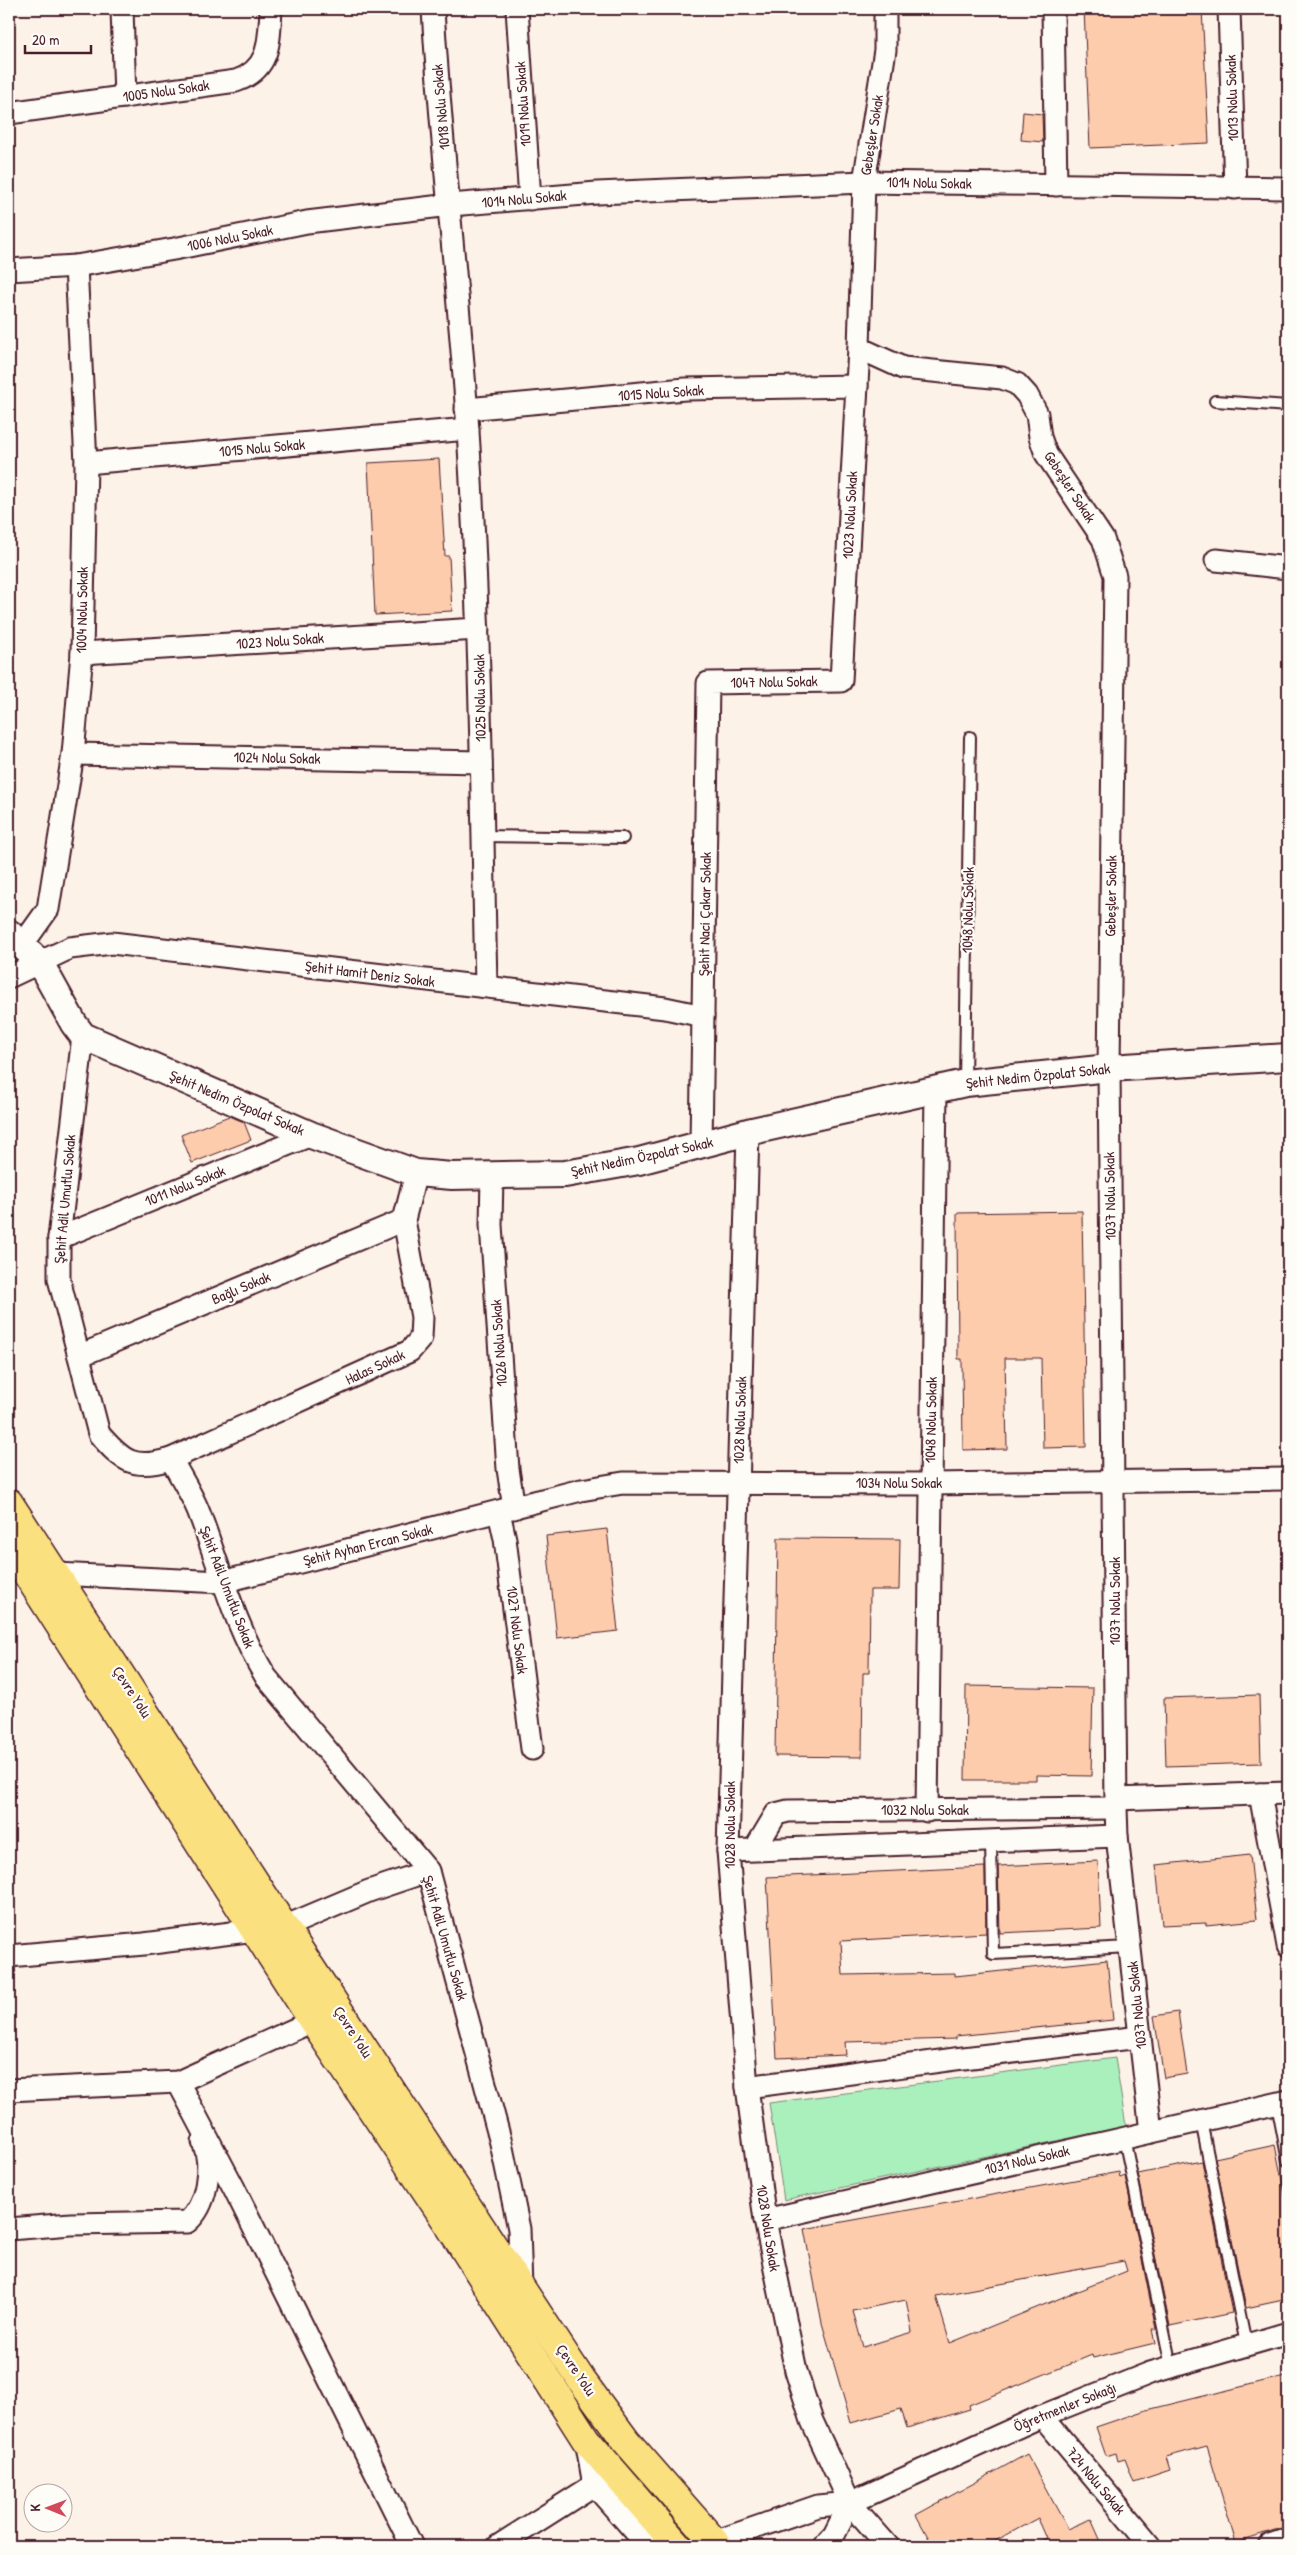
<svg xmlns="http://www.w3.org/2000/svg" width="1297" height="2555" viewBox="0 0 1297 2555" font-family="'Patrick Hand',sans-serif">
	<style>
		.green { fill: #aaf0bc; stroke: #7a8874 }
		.building { fill: #fdccac; stroke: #4a1f2b; fill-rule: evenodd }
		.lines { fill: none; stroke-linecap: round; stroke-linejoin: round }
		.service-casing { stroke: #4a1f2b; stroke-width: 14 }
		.minor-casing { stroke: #4a1f2b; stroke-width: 25 }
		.tertiary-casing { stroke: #4a1f2b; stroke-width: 30 }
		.primary-casing { stroke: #4a1f2b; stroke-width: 31 }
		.service { stroke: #fdfcf7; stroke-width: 10 }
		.minor { stroke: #fdfcf7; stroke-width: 21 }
		.tertiary { stroke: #fdfcf7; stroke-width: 26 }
		.primary { stroke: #fbe080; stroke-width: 28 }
		.labels { text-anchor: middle; stroke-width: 4.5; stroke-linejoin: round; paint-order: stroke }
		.street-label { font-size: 15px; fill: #4a1f2b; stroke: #fdfcf7 }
	</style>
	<rect width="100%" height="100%" fill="#fdf2e8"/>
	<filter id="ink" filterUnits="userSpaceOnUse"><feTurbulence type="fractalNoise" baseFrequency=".02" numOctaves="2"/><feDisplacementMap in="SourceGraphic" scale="10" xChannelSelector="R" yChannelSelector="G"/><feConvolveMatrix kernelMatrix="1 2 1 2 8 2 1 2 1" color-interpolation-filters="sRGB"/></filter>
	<g filter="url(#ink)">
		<!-- green -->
		<path class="green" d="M1115,2058L1126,2126L784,2200L769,2103Z"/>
		<!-- building -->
		<g class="building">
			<path d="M1084,9H1202L1209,143L1090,148Z"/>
			<path d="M1023,112L1042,114L1043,142L1021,140Z"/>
			<path d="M439,459L445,556H449L452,611L375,615L368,463Z"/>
			<path d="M229,1116L244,1122L251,1140L192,1163L181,1135Z"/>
			<path d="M1082,1211L1086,1447L1043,1448L1041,1358H1005L1007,1449L963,1450L962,1359H958L957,1213Z"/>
			<path d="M607,1529L618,1631L557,1638L546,1536Z"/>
			<path d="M778,1538L900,1539L899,1590H870L869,1673H863L862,1757L775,1756Z"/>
			<path d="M966,1686L1093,1688L1091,1776L1036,1775V1780H965Z"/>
			<path d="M1259,1695L1261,1763L1166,1766L1164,1698Z"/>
			<path d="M1250,1855L1257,1920L1206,1925V1923L1162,1925L1156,1865Z"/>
			<path d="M1098,1861L1101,1928L1000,1933L998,1866Z"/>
			<path d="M985,1867L986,1933L841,1941L843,1975L955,1973V1976L1107,1960L1113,2020L956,2036V2039L845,2042L846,2055L777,2058L767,1877Z"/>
			<path d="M1178,2012L1187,2074L1164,2078L1154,2016Z"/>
			<path d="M1275,2145L1288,2210V2299L1246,2308L1215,2158Z"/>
			<path d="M1202,2161L1232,2313L1170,2326L1138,2174Z"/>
			<path d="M1119,2172L1120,2178L1125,2176L1156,2329H1152L1155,2343L1093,2358L1092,2355L969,2405L970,2409L907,2428L901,2409L851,2423L822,2323L804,2229ZM1124,2261L1127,2271L950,2343L936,2296ZM906,2300L912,2332L863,2347L853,2311Z"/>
			<path d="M1285,2376L1288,2388V2527L1236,2543L1207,2446L1166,2457L1170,2470L1134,2482L1125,2459L1118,2461L1116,2453L1106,2456L1096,2427L1143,2411Z"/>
			<path d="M1027,2454L1068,2529L1091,2519L1103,2546H1030L1047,2539L1038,2518L986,2546H933L916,2515Z"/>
		</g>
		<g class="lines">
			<!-- service casing -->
			<g class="service-casing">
				<g id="service">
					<path d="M1215,401L1288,406"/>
					<path d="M483,836L623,838"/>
					<path d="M965,1082L970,737"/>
					<path d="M991,1841L993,1954L1130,1947"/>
					<path d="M1277,2104L1288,2161"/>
					<path d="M1201,2121L1246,2344"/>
					<path d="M1124,2138L1171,2366"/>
				</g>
			</g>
			<!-- minor casing -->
			<g class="minor-casing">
				<g id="minor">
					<path d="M122,9L125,97"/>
					<path d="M433,9C441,150 459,290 468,431C480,616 482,801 486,986"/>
					<path d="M517,9L530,199"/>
					<path d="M1053,9L1056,185"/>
					<path d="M1229,9L1235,188"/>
					<path d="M9,113L236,81C271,69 269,40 271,9"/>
					<path d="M9,270L76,266L174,249L307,222L450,205L597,193L864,182L1288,188"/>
					<path d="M859,348L903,368L1002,378L1017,384L1027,395L1037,414L1040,437L1046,454L1103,539L1115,576L1109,1068L1116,1808L1117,1836L1151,2132"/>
					<path d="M466,409L685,389L857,386"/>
					<path d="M86,463L468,429"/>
					<path d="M1216,560L1288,568"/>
					<path d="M82,653L478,629"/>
					<path d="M73,754L481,762"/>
					<path d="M23,944L48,909L73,754L82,653L86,463L76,266"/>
					<path d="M9,977L70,948L112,943L665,1008L703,1016"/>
					<path d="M83,1036L59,1238V1279L99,1434C123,1462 134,1470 171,1459C180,1476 191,1493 198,1510C220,1567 234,1625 266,1677L428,1871L501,2143L519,2229L521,2288"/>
					<path d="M748,1132L728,1851L747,2087L765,2220L796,2371L812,2421L850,2503L888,2546"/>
					<path d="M701,1145L708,683L841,681L859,348L864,182L885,50V9"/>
					<path d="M492,1176L491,1225L508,1469L514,1508"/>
					<path d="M59,1238L311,1135"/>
					<path d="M79,1356L404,1220"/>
					<path d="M171,1459L410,1351L421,1338L422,1317L404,1220L416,1173"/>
					<path d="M499,1512L505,1539L532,1749"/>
					<path d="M56,1574L222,1582L581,1490L623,1483L931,1484L1288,1479"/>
					<path d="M1260,1794L1288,1946"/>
					<path d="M1116,1799L1288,1793"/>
					<path d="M927,1811L936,1089"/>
					<path d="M755,1849L776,1814L788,1811L1116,1808"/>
					<path d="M728,1851L1117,1836"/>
					<path d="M284,1927L369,1891L428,1871"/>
					<path d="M9,1956L144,1944L255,1930"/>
					<path d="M178,2082L234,2188L412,2546"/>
					<path d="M747,2087L955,2059L1140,2037"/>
					<path d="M9,2090L178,2082L313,2021"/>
					<path d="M765,2220L1288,2101"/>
					<path d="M9,2229L71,2224L187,2222C207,2206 213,2165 203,2142"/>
					<path d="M1042,2416L1151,2546"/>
					<path d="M594,2485L648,2546"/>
					<path d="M714,2542L818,2506L850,2503L1042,2416L1150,2373L1288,2333"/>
					<path d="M498,2546L594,2485L586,2440"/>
					<path d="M824,2546L834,2535L850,2503"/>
					<path d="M1270,2546L1288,2540"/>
				</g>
			</g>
			<!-- tertiary casing -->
			<g class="tertiary-casing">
				<path id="tertiary" d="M9,933L40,963L74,1024L83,1036L311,1135L416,1173L452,1176L565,1174L639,1161L748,1132L965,1083L1109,1068L1288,1057"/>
			</g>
			<!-- primary casing -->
			<g class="primary-casing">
				<g id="primary">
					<path d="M9,1503L284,1927L582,2381L626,2441L718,2546"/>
					<path d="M9,1546L313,2021L447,2222L586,2440L678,2546"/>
				</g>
			</g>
			<!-- service -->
			<use href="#service" class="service"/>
			<!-- minor -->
			<use href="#minor" class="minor"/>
			<!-- tertiary -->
			<use href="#tertiary" class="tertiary"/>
			<!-- primary -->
			<use href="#primary" class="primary"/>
		</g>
	</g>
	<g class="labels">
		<!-- street labels -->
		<g class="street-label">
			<text transform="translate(166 91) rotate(-8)" y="5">1005 Nolu Sokak</text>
			<text transform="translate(1232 98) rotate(-92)" y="5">1013 Nolu Sokak</text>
			<text transform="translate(523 104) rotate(-94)" y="5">1019 Nolu Sokak</text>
			<text transform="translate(441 107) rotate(-95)" y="5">1018 Nolu Sokak</text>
			<text transform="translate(872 135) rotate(-81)" y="5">Gebeşler Sokak</text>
			<text transform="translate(929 183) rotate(1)" y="5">1014 Nolu Sokak</text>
			<text transform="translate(524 199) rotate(-5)" y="5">1014 Nolu Sokak</text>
			<text transform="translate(230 238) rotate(-11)" y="5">1006 Nolu Sokak</text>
			<text transform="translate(661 393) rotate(-4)" y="5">1015 Nolu Sokak</text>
			<text transform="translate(262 448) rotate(-5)" y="5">1015 Nolu Sokak</text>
			<text transform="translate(1070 487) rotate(57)" y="5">Gebeşler Sokak</text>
			<text transform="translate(850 515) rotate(-87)" y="5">1023 Nolu Sokak</text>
			<text transform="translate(82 610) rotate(-89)" y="5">1004 Nolu Sokak</text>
			<text transform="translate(280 641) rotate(-4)" y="5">1023 Nolu Sokak</text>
			<text transform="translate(774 682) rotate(-1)" y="5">1047 Nolu Sokak</text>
			<text transform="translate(480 698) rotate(-91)" y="5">1025 Nolu Sokak</text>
			<text transform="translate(277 758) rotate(1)" y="5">1024 Nolu Sokak</text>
			<text transform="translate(1111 896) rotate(-89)" y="5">Gebeşler Sokak</text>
			<text transform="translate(968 910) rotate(-89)" y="5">1048 Nolu Sokak</text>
			<text transform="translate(705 914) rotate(-89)" y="5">Şehit Naci Çakar Sokak</text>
			<text transform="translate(370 974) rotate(7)" y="5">Şehit Hamit Deniz Sokak</text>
			<text transform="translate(1038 1076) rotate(-6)" y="5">Şehit Nedim Özpolat Sokak</text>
			<text transform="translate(237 1103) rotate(23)" y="5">Şehit Nedim Özpolat Sokak</text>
			<text transform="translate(642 1157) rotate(-12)" y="5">Şehit Nedim Özpolat Sokak</text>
			<text transform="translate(185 1186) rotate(-22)" y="5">1011 Nolu Sokak</text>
			<text transform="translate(1110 1196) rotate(-91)" y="5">1037 Nolu Sokak</text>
			<text transform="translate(65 1199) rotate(-85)" y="5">Şehit Adil Umutlu Sokak</text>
			<text transform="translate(241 1288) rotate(-23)" y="5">Bağlı Sokak</text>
			<text transform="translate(499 1343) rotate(-94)" y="5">1026 Nolu Sokak</text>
			<text transform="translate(375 1367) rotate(-25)" y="5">Halas Sokak</text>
			<text transform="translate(740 1420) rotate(-88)" y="5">1028 Nolu Sokak</text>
			<text transform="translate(931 1420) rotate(-89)" y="5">1048 Nolu Sokak</text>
			<text x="899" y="1488">1034 Nolu Sokak</text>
			<text transform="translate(368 1545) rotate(-14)" y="5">Şehit Ayhan Ercan Sokak</text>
			<text transform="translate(227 1587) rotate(69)" y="5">Şehit Adil Umutlu Sokak</text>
			<text transform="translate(1115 1601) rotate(-90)" y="5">1037 Nolu Sokak</text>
			<text transform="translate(517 1630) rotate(83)" y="5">1027 Nolu Sokak</text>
			<text transform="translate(132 1692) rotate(57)" y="5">Çevre Yolu</text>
			<text x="925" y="1815">1032 Nolu Sokak</text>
			<text transform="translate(730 1825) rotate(-90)" y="5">1028 Nolu Sokak</text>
			<text transform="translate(445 1938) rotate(74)" y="5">Şehit Adil Umutlu Sokak</text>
			<text transform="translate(1137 2005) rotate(-96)" y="5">1037 Nolu Sokak</text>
			<text transform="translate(353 2032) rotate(57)" y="5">Çevre Yolu</text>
			<text transform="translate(1027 2160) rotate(-13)" y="5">1031 Nolu Sokak</text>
			<text transform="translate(768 2228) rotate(81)" y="5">1028 Nolu Sokak</text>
			<text transform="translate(576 2370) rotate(56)" y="5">Çevre Yolu</text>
			<text transform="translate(1065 2407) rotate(-22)" y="5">Öğretmenler Sokağı</text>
			<text transform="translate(1096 2481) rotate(50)" y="5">724 Nolu Sokak</text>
		</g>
	</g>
	<!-- margin -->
	<rect width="1297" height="2555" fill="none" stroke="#fdfcf7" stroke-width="30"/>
	<rect x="15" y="15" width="1267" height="2525" fill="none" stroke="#4a1f2b" stroke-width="2" filter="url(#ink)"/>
	<!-- north arrow -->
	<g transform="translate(48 2508) rotate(271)"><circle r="24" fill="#fdfcf7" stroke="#b5a4a5"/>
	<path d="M0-4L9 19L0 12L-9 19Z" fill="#d1495b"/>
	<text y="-8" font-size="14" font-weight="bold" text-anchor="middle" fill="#4a1f2b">K</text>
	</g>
	<!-- scale -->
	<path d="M25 45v8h66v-8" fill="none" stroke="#4a1f2b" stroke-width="2.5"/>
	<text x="32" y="45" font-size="15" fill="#4a1f2b" stroke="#fdfcf7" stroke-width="4" paint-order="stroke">20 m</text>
</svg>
